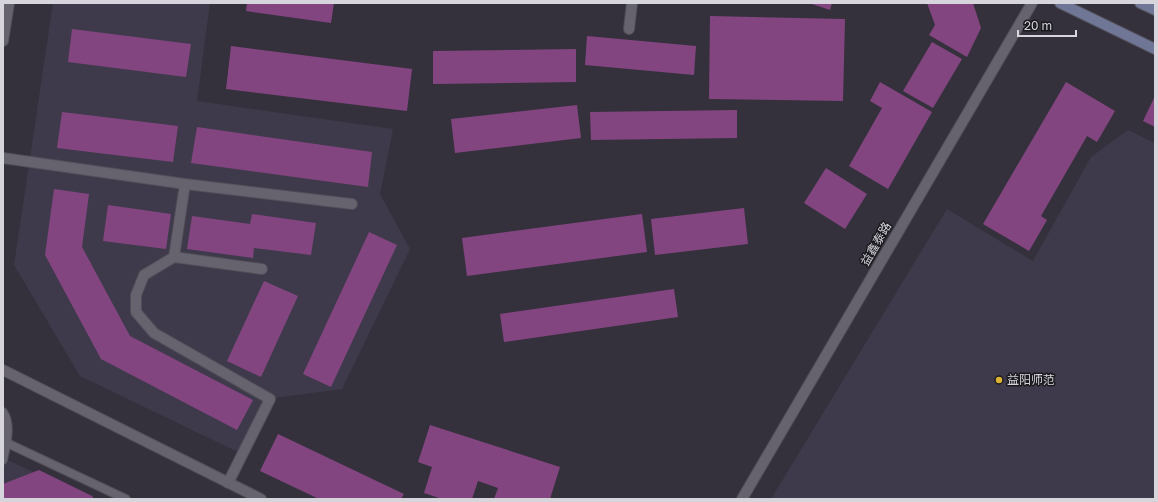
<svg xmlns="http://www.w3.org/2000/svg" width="1158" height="502" viewBox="0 0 1158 502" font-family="'Golos Text','Noto Sans SC',sans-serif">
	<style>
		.built { fill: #3f3a4b }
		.building { fill: #834580 }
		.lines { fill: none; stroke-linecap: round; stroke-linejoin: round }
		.service-casing { stroke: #504e57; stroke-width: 10 }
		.minor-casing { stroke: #504e57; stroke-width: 12 }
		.tertiary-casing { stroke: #504e57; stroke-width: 12 }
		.secondary-casing { stroke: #504e57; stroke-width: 12 }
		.service { stroke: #66636f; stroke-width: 8 }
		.minor { stroke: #66636f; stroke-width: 10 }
		.tertiary { stroke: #66636f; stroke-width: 10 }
		.secondary { stroke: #707696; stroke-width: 10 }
		.poi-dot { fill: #dcb233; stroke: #1b1a1f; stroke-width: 1.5 }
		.labels { text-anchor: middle; stroke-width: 3; stroke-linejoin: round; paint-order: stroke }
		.street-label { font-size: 12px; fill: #d7d5dc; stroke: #1b1a1f }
		.poi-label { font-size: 12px; fill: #d7d5dc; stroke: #1b1a1f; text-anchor: start }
	</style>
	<rect width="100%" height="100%" fill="#34313c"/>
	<!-- built -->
	<g class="built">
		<path d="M53,3H210L197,101L393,129L380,194L410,249L342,389L274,398L242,454L80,376L14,265Z"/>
		<path d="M1128,130L1155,143V499H771L947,209L1033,261L1091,157Z"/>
		<path d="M3,458L92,499H3Z"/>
	</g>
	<!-- building -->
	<g class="building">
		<path d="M247,3H334L331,23L246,11Z"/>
		<path d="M809,3H832L830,10Z"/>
		<path d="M927,3H973L981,28L967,57L929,35L935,25Z"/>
		<path d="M710,16L845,19L843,101L709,99Z"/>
		<path d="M72,29L191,44L186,77L68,62Z"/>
		<path d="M587,36L696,46L694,75L585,65Z"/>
		<path d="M932,42L962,59L933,108L903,91Z"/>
		<path d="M231,46L412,69L407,111L226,89Z"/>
		<path d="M576,49V82L433,84V51Z"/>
		<path d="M880,82L932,112L888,189L849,166L882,108L870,101Z"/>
		<path d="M1066,82L1115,111L1097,142L1087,136L1041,216L1047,220L1029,251L983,224Z"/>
		<path d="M1155,96V127L1143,121Z"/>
		<path d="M577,105L581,138L455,153L451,119Z"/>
		<path d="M737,110V138L591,140L590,112Z"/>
		<path d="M62,112L178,126L173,162L57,148Z"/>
		<path d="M197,127L372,152L368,187L191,163Z"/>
		<path d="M826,168L867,194L845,229L804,203Z"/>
		<path d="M54,189L89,194L82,247L130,336L253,400L237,430L101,359L45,255Z"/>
		<path d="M108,205L171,214L166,249L103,241Z"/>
		<path d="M744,208L748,244L655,255L651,219Z"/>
		<path d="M252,214L316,223L311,255L254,248L253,258L187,249L192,216L250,224Z"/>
		<path d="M642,214L647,252L467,276L462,238Z"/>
		<path d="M369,232L397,245L331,387L303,374Z"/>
		<path d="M264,281L298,296L261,377L227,361Z"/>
		<path d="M674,289L678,317L504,342L500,314Z"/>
		<path d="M430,425L560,467L550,499H494L498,488L478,481L472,499H442L424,493L432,467L418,462Z"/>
		<path d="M278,434L404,494L401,499H319L260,471Z"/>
		<path d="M39,470L92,496L94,499H3V484Z"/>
	</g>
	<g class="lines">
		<!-- service casing -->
		<g class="service-casing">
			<g id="service">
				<path d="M3,412C12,424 6,446 3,460"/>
				<path d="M7,443L126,499"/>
			</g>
		</g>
		<!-- minor casing -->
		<g class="minor-casing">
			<g id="minor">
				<path d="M629,29L632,3"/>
				<path d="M3,158L185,184L352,204"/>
				<path d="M174,257L185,184"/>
				<path d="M228,483L270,399L154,333L136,312V295L144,275L174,257L262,269"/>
			</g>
		</g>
		<!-- tertiary casing -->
		<g class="tertiary-casing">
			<g id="tertiary">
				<path d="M3,41L9,3"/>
				<path d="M3,370L261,499"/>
				<path d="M742,499L1032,3"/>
			</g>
		</g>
		<!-- secondary casing -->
		<g class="secondary-casing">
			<g id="secondary">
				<path d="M1060,3L1155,49"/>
				<path d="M1140,3L1155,10"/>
			</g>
		</g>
		<!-- service -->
		<use href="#service" class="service"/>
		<!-- minor -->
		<use href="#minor" class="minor"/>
		<!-- tertiary -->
		<use href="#tertiary" class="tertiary"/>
		<!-- secondary -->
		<use href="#secondary" class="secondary"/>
	</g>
	<!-- markers -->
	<circle class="poi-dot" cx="999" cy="380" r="4"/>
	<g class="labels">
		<!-- street labels -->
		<g class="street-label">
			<text transform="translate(876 244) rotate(-60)" y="4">益鑫泰路</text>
		</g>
		<!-- poi labels -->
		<g class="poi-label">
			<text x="1007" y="384">益阳师范</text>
		</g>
	</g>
	<!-- border -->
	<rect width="1158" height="502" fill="none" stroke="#d7d5dc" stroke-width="8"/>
	<!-- scale -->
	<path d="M1018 30v6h58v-6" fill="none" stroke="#d7d5dc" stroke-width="2"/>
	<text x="1024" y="30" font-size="12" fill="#d7d5dc" stroke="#1b1a1f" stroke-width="3" paint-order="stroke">20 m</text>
</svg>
